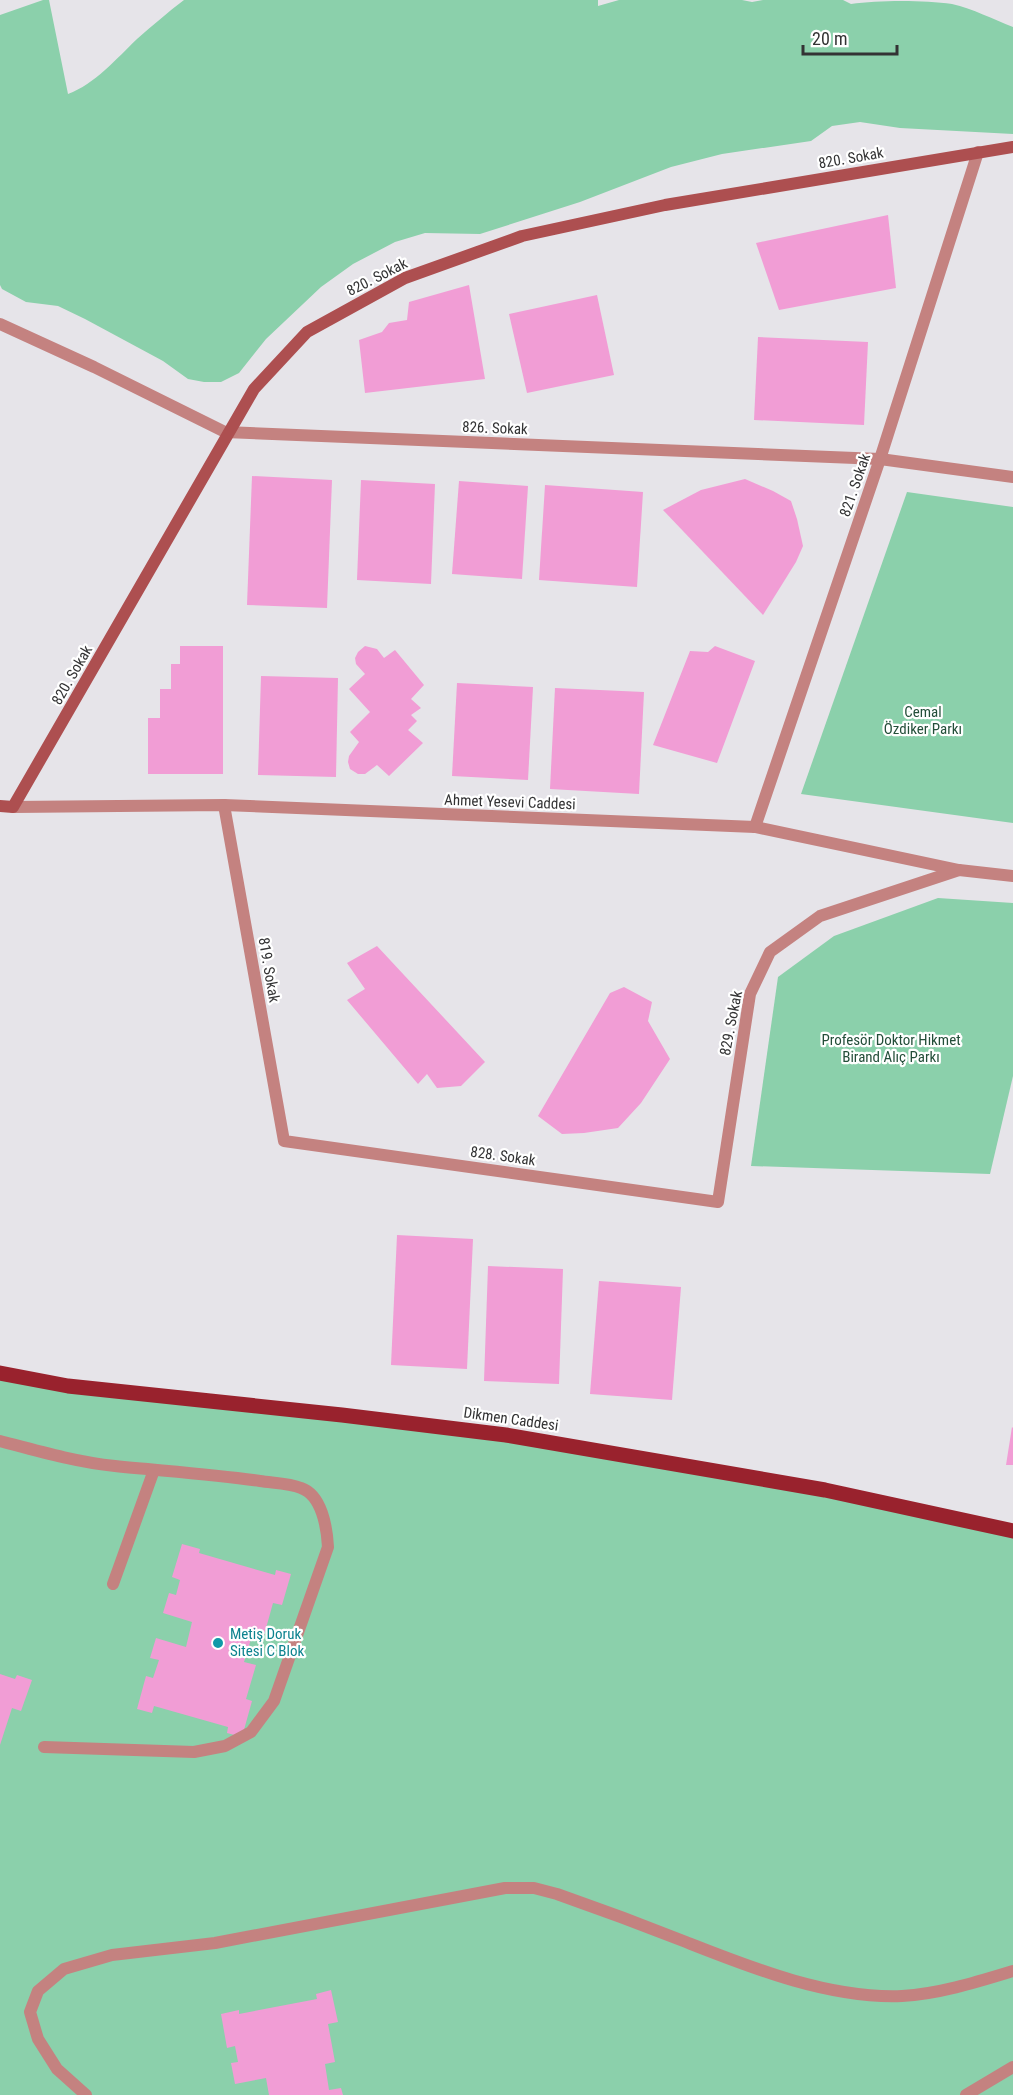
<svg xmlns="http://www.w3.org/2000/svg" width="1013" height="2095" viewBox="0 0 1013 2095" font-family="'Roboto Condensed',sans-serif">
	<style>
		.green { fill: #8bd0ab }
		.building { fill: #f19dd5 }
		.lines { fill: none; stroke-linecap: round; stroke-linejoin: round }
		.lane { stroke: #c48280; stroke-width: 12 }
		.street { stroke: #c48280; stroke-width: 12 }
		.secondary { stroke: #ad4f50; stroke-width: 12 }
		.primary { stroke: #99222d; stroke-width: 15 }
		.culture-dot { fill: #0f9aa8; stroke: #fff; stroke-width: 2 }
		.labels { text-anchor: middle; stroke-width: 4.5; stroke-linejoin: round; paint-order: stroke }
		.street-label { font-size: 15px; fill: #333334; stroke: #fff }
		.park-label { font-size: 15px; fill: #234e39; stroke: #fff }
		.culture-label { font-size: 15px; fill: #0d838f; stroke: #fff; text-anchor: start }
	</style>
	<rect width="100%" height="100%" fill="#e6e4e9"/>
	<!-- green -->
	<g class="green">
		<path d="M43,0H49L68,94C95,84 116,59 137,39C152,26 168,12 184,0H598V6L619,0H742L752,2L763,0H843L851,4C879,0 924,0 952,4C973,9 993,19 1013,27V134L900,128L860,122L832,126L811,141L722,154L671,167L580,202L480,234L425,233L395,242L353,264L321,287L266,339L239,373L221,382H204L188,379L163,361L85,319L58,306L26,302L2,289L0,285V15Z"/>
		<path d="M907,492L1013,507V823L801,794Z"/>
		<path d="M938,898L1013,903V1076L990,1174L751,1166L778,977L834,936Z"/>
		<path d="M0,1373L506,1435L1013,1531V2095H0Z"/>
	</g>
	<!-- building -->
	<g class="building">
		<path d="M888,215L896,288L779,310L756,243Z"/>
		<path d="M469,285L485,379L365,393L359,340L382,332L389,323L407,320L409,302Z"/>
		<path d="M597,295L614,375L527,393L509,314Z"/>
		<path d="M758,337L868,342L864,425L754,420Z"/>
		<path d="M252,476L332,480L327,608L247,605Z"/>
		<path d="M745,479L773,491L791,501L797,519L803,546L796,562L763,615L663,510L701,490Z"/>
		<path d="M361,480L435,484L431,584L357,580Z"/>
		<path d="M459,481L528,486L522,579L452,574Z"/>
		<path d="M545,485L643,492L637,587L539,580Z"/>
		<path d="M180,646H223V774H148V718H160V689H171V664H180Z"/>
		<path d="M365,646L377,649L384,658L395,650L424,685L411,699L421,708L411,715L417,721L408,730L423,743L389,776L377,765L365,774H358L350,769L348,762L349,756L359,742L350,732L370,712L349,689L365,674L356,664L355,658L358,652Z"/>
		<path d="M715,646L755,661L717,763L653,745L690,651L708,652Z"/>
		<path d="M261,676L338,678L336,777L258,775Z"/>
		<path d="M457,683L533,687L528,780L452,776Z"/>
		<path d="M555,688L644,692L639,794L550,789Z"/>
		<path d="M377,946L485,1062L461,1086L437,1088L427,1074L418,1084L347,1000L365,989L347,963Z"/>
		<path d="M624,987L652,1002L648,1021L670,1059L641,1103L618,1128L584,1133L562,1134L538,1116L610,993Z"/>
		<path d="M397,1235L473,1239L467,1369L391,1365Z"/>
		<path d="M488,1266L563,1269L559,1384L484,1381Z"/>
		<path d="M599,1281L681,1287L672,1400L590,1394Z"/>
		<path d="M1012,1427L1013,1428V1465H1006Z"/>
		<path d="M182,1544L200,1549L199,1553L275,1575L276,1570L291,1574L282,1605L273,1603L263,1639L252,1636L244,1662L256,1665L246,1699L252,1701L242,1737L227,1733L228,1727L154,1706L152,1713L137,1709L146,1676L153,1678L159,1660L150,1658L156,1638L186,1647L192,1622L163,1613L169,1593L176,1595L180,1580L172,1577Z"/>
		<path d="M0,1674L15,1679L17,1675L32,1680L21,1711L12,1708L0,1745Z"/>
		<path d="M331,1990L338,2022L328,2024L335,2062L325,2064L329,2090L341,2088L343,2095H269L266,2078L235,2084L231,2063L238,2062L235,2046L227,2048L221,2014L239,2010V2014L317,1999L316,1994Z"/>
	</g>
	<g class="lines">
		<!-- lane -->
		<g class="lane">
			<path d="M0,1441C38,1451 76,1462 115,1466C164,1471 212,1474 260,1481C273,1483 289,1483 301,1488C322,1495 327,1528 328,1547L274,1701L251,1732L225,1746L194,1752L44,1747"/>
			<path d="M113,1584L154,1470"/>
		</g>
		<!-- street -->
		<g class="street">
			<path d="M0,324L94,367L225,432L880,459L1013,477"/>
			<path d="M224,805L284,1141L718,1202L750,994L770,952L820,916L959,870"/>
			<path d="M13,807L224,805L755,827L959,870L1013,876"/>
			<path d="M755,827L880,459L978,152"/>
			<path d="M86,2095L57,2069L38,2039L30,2012L38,1991L64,1969L112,1955L215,1943L505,1888H534L557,1894C600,1909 643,1925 686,1942C752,1968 829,1999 902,1996C939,1994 977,1982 1013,1971"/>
			<path d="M966,2095L1013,2067"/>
		</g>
		<!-- secondary -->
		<path class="secondary" d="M0,806L13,807L254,389L307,332L405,278L522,236L665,205L1013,147"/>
		<!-- primary -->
		<path class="primary" d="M0,1373L68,1386L342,1415L506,1435L825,1490L1013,1531"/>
	</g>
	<!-- markers -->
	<circle class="culture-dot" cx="218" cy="1643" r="6"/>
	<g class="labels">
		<!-- street labels -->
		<g class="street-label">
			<text transform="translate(851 158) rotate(-10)" y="5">820. Sokak</text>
			<text transform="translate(377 277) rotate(-27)" y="5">820. Sokak</text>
			<text transform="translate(495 428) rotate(2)" y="5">826. Sokak</text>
			<text transform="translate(855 485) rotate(-71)" y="5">821. Sokak</text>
			<text transform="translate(72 675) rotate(-60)" y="5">820. Sokak</text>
			<text transform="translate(510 802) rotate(2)" y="5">Ahmet Yesevi Caddesi</text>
			<text transform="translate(269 970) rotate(80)" y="5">819. Sokak</text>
			<text transform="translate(731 1023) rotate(-79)" y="5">829. Sokak</text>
			<text transform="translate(503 1156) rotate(8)" y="5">828. Sokak</text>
			<text transform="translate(511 1419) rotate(8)" y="5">Dikmen Caddesi</text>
		</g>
		<!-- park labels -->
		<g class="park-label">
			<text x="923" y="717">Cemal<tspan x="923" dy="17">Özdiker Parkı</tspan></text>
			<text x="891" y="1045">Profesör Doktor Hikmet<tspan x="891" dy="17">Birand Alıç Parkı</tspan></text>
		</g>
		<!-- culture labels -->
		<g class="culture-label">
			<text x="230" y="1639">Metiş Doruk<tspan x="230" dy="17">Sitesi C Blok</tspan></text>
		</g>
	</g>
	<!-- scale -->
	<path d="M803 45v9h94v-9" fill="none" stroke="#333334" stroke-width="3"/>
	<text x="812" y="45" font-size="18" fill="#333334" stroke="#ffffff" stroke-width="4.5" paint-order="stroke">20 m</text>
</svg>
